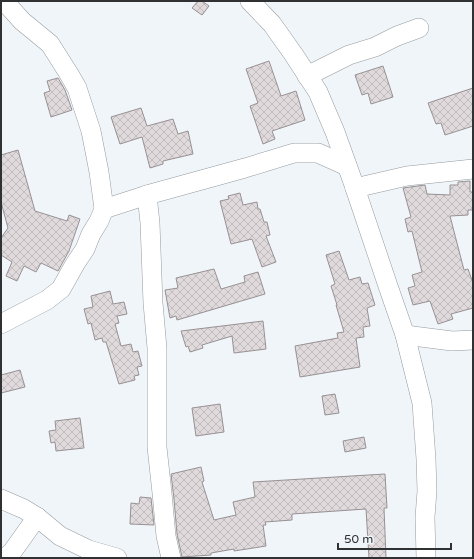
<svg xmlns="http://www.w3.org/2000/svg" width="474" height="559" viewBox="0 0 474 559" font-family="'Varela Round',sans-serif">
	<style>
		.building { fill: url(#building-cross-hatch); stroke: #989193 }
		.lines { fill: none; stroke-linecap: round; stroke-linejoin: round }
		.minor-casing { stroke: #969b9f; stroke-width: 20 }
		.minor { stroke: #fff; stroke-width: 19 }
	</style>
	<defs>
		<pattern id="building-cross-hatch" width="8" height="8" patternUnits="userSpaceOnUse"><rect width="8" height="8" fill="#e1dadc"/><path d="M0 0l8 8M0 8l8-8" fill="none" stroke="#c1bcbd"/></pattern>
	</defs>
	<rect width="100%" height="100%" fill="#eff5f9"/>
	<!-- building -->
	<g class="building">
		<path d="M198,1H202L209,6L202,15L192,8Z"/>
		<path d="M269,61L281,96L296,91L305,120L272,131L275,139L263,144L250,106L258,103L246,69Z"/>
		<path d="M383,66L393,97L371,104L368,93L362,95L355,75Z"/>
		<path d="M58,78L65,90L72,110L51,117L44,93L50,91L47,81Z"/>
		<path d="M473,88V126L445,135L441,123L436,124L428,103Z"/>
		<path d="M141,108L147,126L173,119L178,134L188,131L193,154L163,161V164L150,168L142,137L120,144L111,117Z"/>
		<path d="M18,150L35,211L67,221L69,215L80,219L69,251L58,271L41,263L36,272L24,266L17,281L6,276L12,262L1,255V238L8,228L1,202V155Z"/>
		<path d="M470,181V192H473V210H468V215L450,216L464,270L468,269L473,283V308L451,314L453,319L438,324L430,301L413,305L408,288L415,286L412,275L422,272L412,231L408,232L405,219L411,217L403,188L425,185L427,194L450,195V185H458V182Z"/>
		<path d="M240,193L243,205L257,202L258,209H260L264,222H267L270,235L266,236L276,262L262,267L252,239L231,244L220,201L229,199L228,196Z"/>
		<path d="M339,251L349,280L360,277L362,284L368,283L375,305L367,308L370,326L363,327L364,337L356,338L360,367L300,377L295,346L338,338L337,333L344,332L336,305H337L331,286L335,284L326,255Z"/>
		<path d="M214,269L221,289L245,282L244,276L258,272L265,294L177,320L176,316L170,318L165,290L178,288L176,278Z"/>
		<path d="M110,291L113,304L124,302L127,314L117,316L119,323L115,324L121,346L131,344L133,352L138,351L142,366L137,367L139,375L134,376L135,380L119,384L106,342H103L102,338L95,340L91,323L88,324L84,309L93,307L91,296Z"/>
		<path d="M263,321L266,349L234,353L232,336L202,345L203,348L190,352L188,346L186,347L181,331Z"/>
		<path d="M20,370L25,387L1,393V375Z"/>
		<path d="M335,394L339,413L325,415L322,396Z"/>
		<path d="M220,404L224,432L196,436L192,408Z"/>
		<path d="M80,418L84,448L56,451L55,442L51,443L49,431L56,430L55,421Z"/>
		<path d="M364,437L366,448L345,452L343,441Z"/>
		<path d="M201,467L204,481L202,482L214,520L236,515L233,502L255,497L253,482L385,474L387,508H384L386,558H369L366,509L292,514V520L265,522L266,525H263L266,546L234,551V549L211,553V555L182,557L177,534L174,499L171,474Z"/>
		<path d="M140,497L151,498L154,525L130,524L131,503L139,504Z"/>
	</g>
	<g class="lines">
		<!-- minor casing -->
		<g class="minor-casing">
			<g id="minor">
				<path d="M250,1L272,24L294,55L318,92L335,132L353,182L388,286L405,335L422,403L426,459L427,491L425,517L426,558"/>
				<path d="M307,76L349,55L375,47L397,36L419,28"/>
				<path d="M355,188L407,176L473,169"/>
				<path d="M147,195L150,223L153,303L157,348V447L162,493L166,536L171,558"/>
				<path d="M104,209L147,195L245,168L294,153H318L347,166"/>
				<path d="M1,324L47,300L61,289L75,264L85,249L91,234L99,221L104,209L99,172L91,131L77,88L69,74L50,44L22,21L4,1"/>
				<path d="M405,335L452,341L473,340"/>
				<path d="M1,499L24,509L37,517L60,536L89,550L117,558"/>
				<path d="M5,558L12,552L37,517"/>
			</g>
		</g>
		<!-- minor -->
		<use href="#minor" class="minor"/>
	</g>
	<!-- border -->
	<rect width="474" height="559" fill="none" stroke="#2f3132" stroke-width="4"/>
	<!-- scale -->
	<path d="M338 543v6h113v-6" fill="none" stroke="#2f3132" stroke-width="2"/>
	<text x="344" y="543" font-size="12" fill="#2f3132" stroke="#eff5f9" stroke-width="3" paint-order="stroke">50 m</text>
</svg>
